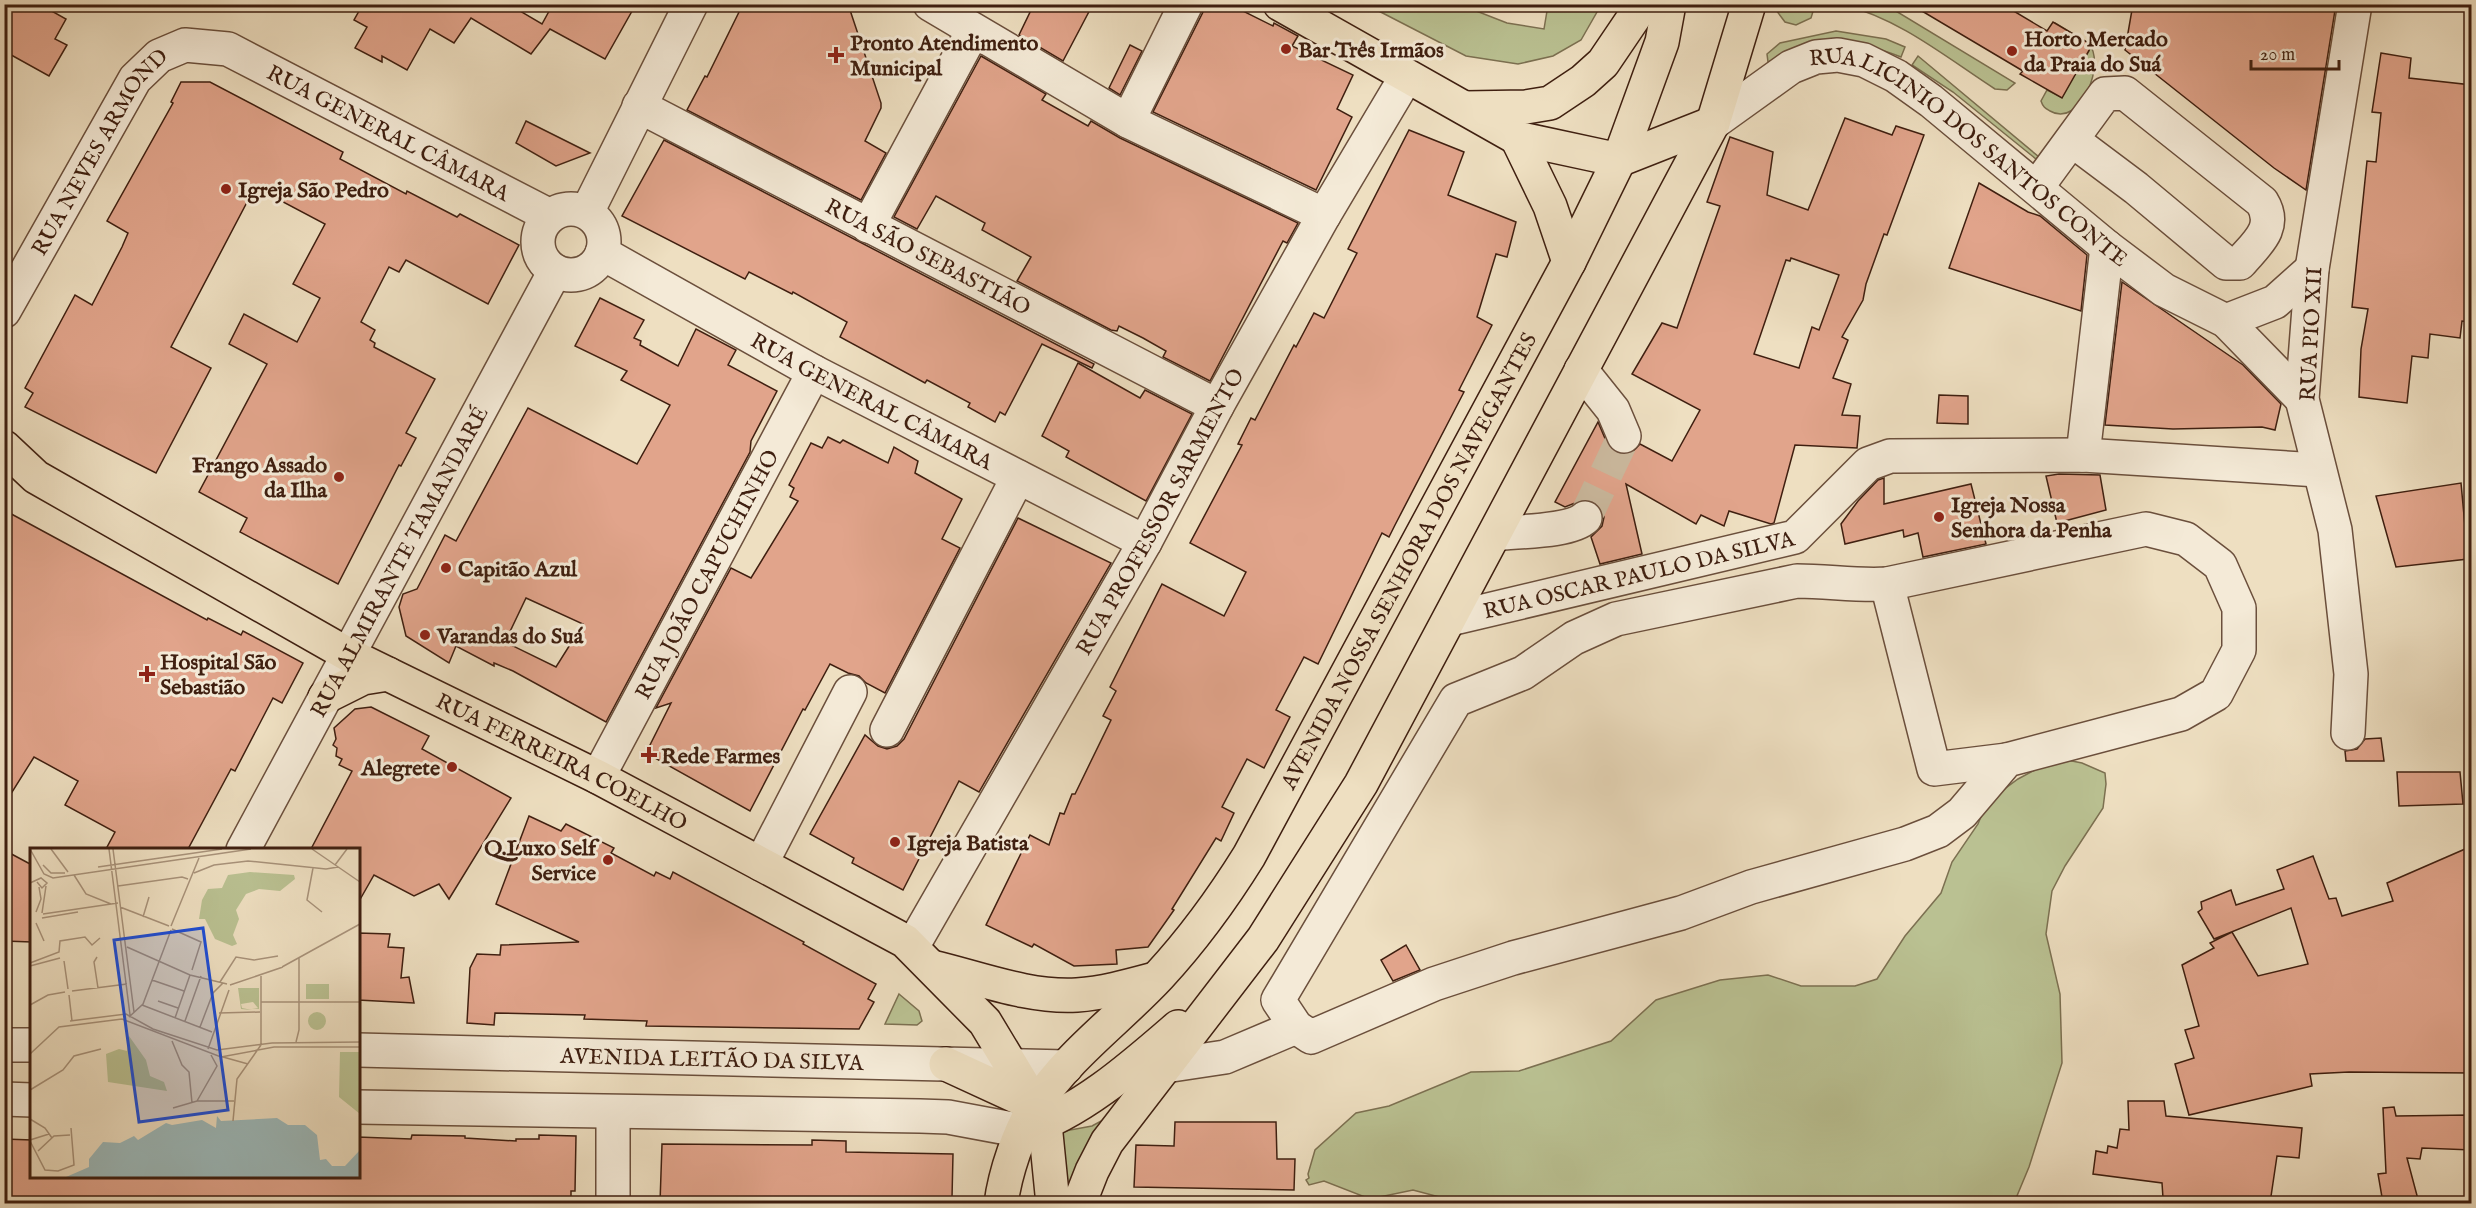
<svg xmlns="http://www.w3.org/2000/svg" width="2476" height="1208" viewBox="0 0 2476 1208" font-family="'IM FELL English',serif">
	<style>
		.green { fill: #bac192; stroke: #7c7051; stroke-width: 1.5 }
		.building { fill: #e1a48b; stroke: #3f1f10; stroke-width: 1.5; fill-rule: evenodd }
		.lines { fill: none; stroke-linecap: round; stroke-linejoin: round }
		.minor-tunnel { stroke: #cbb99e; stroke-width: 33; stroke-dasharray: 33 16; stroke-linecap: butt }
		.minor-casing { stroke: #6b4f3c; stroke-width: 36 }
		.major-casing { stroke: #3f1f10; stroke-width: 36 }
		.minor { stroke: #f4ead7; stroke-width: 33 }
		.major { stroke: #eedfc1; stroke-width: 33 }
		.poi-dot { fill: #8f2418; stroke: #f4ead7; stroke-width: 2 }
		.labels { text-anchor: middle; stroke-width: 6; stroke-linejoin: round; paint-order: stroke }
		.poi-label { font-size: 22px; font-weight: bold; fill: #3f1f10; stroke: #f4ead7; text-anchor: start }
		.street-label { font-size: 22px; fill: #3f1f10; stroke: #f4ead7 }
		.inset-road { fill: none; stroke: #a8927a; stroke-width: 1.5 }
		.view { fill: #1d4ed8; fill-opacity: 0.15; stroke: #1d4ed8; stroke-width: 3 }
		.inset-edge { fill: none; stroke: #3f1f10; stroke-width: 3 }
	</style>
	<rect width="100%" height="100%" fill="#eedfc1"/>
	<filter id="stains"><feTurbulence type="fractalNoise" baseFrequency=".00333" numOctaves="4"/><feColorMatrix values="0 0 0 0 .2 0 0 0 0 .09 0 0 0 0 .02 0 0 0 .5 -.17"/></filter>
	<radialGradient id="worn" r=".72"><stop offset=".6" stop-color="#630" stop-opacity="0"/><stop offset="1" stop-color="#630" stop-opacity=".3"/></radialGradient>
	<!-- green -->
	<g class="green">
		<path d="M1367,5H1461L1507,23L1544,29L1548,5H1601L1581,40L1553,56L1518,64L1466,56Z"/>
		<path d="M1777,5L1815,4V5L1811,18L1796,25L1785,22L1776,10Z"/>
		<path d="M1844,5H1886L2015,83L2007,90L1995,89C1947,58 1900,19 1844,5Z"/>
		<path d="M2055,23L2088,43C2107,61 2081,129 2050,111C2045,108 2043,107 2041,101L2047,90L2061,97L2089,51L2052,25Z"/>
		<path d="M1836,31L1886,39L1905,47L1901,57C1848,35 1820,41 1768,62L1767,54L1780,43Z"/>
		<path d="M1918,56L2039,157L2036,159L1953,92L1912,65Z"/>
		<path d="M2067,760L2082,763L2105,773L2106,784L2103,808L2065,866L2052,891L2046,934L2060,994L2062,1063L2029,1167L2014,1203L1453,1204L1443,1198L1413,1190L1370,1199L1324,1181L1309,1185L1306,1180L1309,1178L1308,1174L1315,1150L1356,1113L1389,1106L1471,1072L1519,1071L1611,1041L1656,1000L1720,980L1768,975L1801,986H1855L1877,979L1905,936L1941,893L1952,862L1978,824L1987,802L2018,779L2048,763Z"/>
		<path d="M899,994L919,1011L922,1021L917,1025L885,1024Z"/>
		<path d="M1114,1114L1068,1201L1059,1132L1092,1126Z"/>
	</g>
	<!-- building -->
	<g class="building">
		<path d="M363,4H508L542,24L553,4H636L605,59L550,29L531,54L471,18L454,43L430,29L407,70L382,56V62L355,48L367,27L354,20Z"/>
		<path d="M743,4H848L881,103V108L865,141L886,153L861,200L687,110L705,76L707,77Z"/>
		<path d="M1034,4H1093L1063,61L1019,35Z"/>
		<path d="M1204,4H1229L1273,26L1274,23L1298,36L1292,46L1353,75L1337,109L1352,117L1316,190L1153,112L1203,12Z"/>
		<path d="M1910,4H2002L2047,31L2053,22L2092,45L2062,98L2020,74L2023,71Z"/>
		<path d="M2133,4H2336L2306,190L2274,168L2125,50Z"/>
		<path d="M16,5L27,11L29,6L38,11L41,5L66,19L55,39L67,45L49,76L4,51V7L13,11Z"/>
		<path d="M1130,45L1142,51L1120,95L1109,88Z"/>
		<path d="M2381,53L2411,58L2409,78L2472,85V322L2462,321L2460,338L2430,334L2428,358L2412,356L2407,403L2359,397L2361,349L2368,309L2352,307L2367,161L2376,162L2381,113L2372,112Z"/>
		<path d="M981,56L1046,94L1042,100L1088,126L1091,121L1120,138L1298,223L1287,243L1283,241L1210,381L1163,357L1166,351L1143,338L1119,326L1117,331L1111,330L1017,281L1031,257L982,230L985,223L936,196L917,229L894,217Z"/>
		<path d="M181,82H210L343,152L340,159L406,194L407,191L457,217L460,214L519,245L488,304L406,260L399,272L389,267L361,322L375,330L370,340L375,343L374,347L435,379L406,433L416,438L401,466L399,465L338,584L240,532L247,518L199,492L267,364L229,344L244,314L297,342L320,298L293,284L325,224L255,187L171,347L211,368L156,473L25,407L33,393L25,388L75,295L92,305L122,247L128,233L107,221L173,103L171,102Z"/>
		<path d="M1845,118L1892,135L1896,126L1924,135L1887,235L1884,234L1866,284L1863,300L1842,337L1848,340L1833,378L1851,384L1842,415L1860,416L1857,448L1795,445L1774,523L1771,524L1729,511L1724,526L1701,515L1696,524L1626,484L1642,554L1600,564L1591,537L1602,526L1604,517L1600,508L1594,502L1585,499L1565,507L1555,502L1598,422L1607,443L1613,451L1622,455L1631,453L1640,444L1672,461L1700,410L1632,374L1662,323L1677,328L1720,206L1707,202L1730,137L1773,152L1767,195L1808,210ZM1791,258L1839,275L1819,330L1812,327L1799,368L1754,354L1786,260L1790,261Z"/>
		<path d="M526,121L590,153L556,166L516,143Z"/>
		<path d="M1409,130L1464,152L1448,195L1516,222L1507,257L1496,254L1477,317L1492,325L1459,390L1464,392L1395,525L1389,537L1382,533L1318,664L1304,657L1276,710L1290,717L1264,768L1247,759L1222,807L1234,813L1221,841L1216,838L1172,909L1174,910L1148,947L1116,950L1117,964L1074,966L1034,944L1032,947L986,925L1030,835L1049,845L1060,813L1064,814L1072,794H1075L1111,720L1103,716L1116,691L1110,687L1162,584L1224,616L1246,572L1190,543L1242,445L1238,444L1251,418L1255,420L1294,345L1296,347L1314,313L1324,318L1357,253L1348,249Z"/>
		<path d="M664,140L1094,364L1092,368L1042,344L1005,415L1000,412L995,422L968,407L970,403L927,380L925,383L840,337L847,322L793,292L792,294L749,272L745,279L622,216Z"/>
		<path d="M1979,183L2028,212L2040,216L2087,255L2081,311L1949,268Z"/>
		<path d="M2122,282L2243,365L2281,404L2275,430L2262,427L2173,429L2105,425Z"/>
		<path d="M600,298L644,320L634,338L641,341L640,345L678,366L696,329L736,350L728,365L777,391L751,441L750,452L606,722L513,671L494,663V666L456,646L449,663L406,636L399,607L403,594L417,589L445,535L456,541L528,408L637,464L670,405L621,380L627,371L575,346ZM526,598L583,624L556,667L505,642Z"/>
		<path d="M1078,363L1140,398L1145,390L1192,414L1146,501L1066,457L1069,451L1042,436Z"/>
		<path d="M1939,395L1968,396V424L1937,423Z"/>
		<path d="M828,437L840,443L843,440L888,463L894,447L918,461L915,473L962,499L942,539L960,548L885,693L866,683L859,676L848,673L830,664L805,710L803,709L750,811L646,753L671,703L656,708L731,568L751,578L798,501L790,497L794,488L789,485L811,443L822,448Z"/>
		<path d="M2059,474L2100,475L2106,510L2057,523L2046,476Z"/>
		<path d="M1884,478V504L1971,484L1986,544L1923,557L1918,533L1904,537L1903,530L1845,544L1841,524L1858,501L1878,480Z"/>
		<path d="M2461,483L2468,559L2396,567L2376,496Z"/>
		<path d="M4,510L207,620L208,618L241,635L243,631L303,663L282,703L273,698L235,771L231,769L188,849H106L115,832L65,805L78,781L34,757L4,805Z"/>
		<path d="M1018,518L1111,563L979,792L959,781L903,890L852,863L854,858L810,834L865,735L878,746L887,749L897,746L904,739Z"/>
		<path d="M371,707L429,736L422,749L511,798L449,899L439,884L414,896L374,875L358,903V849H311L352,771L339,765L342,759L336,756L337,748L333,745L336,739L334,728L355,709Z"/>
		<path d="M2381,738L2384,761H2346L2345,751L2357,749L2365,739Z"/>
		<path d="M2397,772H2460L2463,804L2399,806Z"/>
		<path d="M529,816L561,831L566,824L614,848L611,853L654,876L656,872L670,879L673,872L804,942L803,944L876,984L868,999L874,1002L859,1029L646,1026L647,1021L584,1019L585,1015L495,1013L494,1025L467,1023L470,968L477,954L500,955L501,945L579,942L496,904Z"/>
		<path d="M2472,846V1073L2349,1072L2310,1074L2312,1086L2189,1115L2175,1064L2194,1058L2185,1030L2199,1026L2182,965L2214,948L2210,943L2232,932L2258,976L2308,964L2291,908L2214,939L2198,912L2202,909L2201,902L2231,890L2236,905L2284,889L2277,870L2313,856L2329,899L2336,898L2342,916L2393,901L2387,883Z"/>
		<path d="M4,850L32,865V942L4,941Z"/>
		<path d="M358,933L390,934L388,947L404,948L401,978L409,977L414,1003L358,1000Z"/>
		<path d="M1406,945L1420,970L1393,981L1381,960Z"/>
		<path d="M2128,1101H2164L2166,1116L2302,1128L2299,1158L2277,1156L2270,1203H2178L2179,1198H2163L2162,1183L2093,1174L2096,1151L2107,1153L2108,1146L2117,1148L2120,1129L2129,1130Z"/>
		<path d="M2394,1107L2396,1116L2470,1115L2472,1150L2422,1148L2420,1159L2407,1158L2419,1203H2383L2378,1174L2386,1173L2383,1108Z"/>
		<path d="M1175,1122H1276L1277,1159H1295L1294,1190L1134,1187L1136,1145L1174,1146Z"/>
		<path d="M412,1135L465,1136V1138L516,1141V1139H539V1135L576,1136L575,1191H571V1203H4V1139L32,1140V1176H358V1137L411,1139Z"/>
		<path d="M812,1140L846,1141V1152L953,1154L952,1198H949V1203H660L662,1144L812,1145Z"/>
	</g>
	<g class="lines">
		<!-- minor-tunnel -->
		<path class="minor-tunnel" d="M1585,518L1624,436"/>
		<!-- minor casing -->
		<g class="minor-casing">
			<g id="minor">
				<path d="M930,4L1128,121L1324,215"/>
				<path id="s1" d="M639,106L1217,406"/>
				<path d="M1128,121L1186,4"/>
				<path id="s2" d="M1713,123L1791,67L1816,57L1838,55L1864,60L1896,76L1931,101L2107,247L2164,290L2226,321L2302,399"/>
				<path d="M2037,187L2105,94L2125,93L2262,202C2278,228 2256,244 2240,263H2226L2136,188L2072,140"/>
				<circle cx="571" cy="242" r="33"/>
				<path d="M587,212L691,4"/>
				<path d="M868,226L973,31"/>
				<path id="s3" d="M602,253L814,372L1145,542"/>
				<path id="s4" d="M4,311L135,79L159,56L185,45L228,49L550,216"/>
				<path d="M2226,321L2275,302L2312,269"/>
				<path d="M1581,370L1613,410L1624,436"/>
				<path d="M2083,455L2107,247"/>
				<path d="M2146,529L2186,539L2220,565L2239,608V650L2216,694L2181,714L2007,760L1962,813L1938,831L1905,844L1751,887L1681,913L1513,958L1434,984L1311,1037L1296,1027L1278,1000L1456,700L1523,673L1574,638L1616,619L1797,581C1828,581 1857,586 1887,584Z"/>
				<path d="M1495,534C1517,531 1570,532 1585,518"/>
				<path d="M1887,584L1934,769L2007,760"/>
				<path id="s5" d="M1450,619L1795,537L1868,464L1890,456L2083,455L2318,470"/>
				<path d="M887,730L1018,477"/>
				<path d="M2348,733L2351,674L2335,530L2302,399L2312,269L2355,4"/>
				<path id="s6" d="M598,777L814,372"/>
				<path id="s7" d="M243,850L555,271"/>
				<path d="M761,864L850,692"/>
				<path id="s8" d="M912,947L1145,542L1217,406L1324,215L1406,77"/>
				<path d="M4,1045H32"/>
				<path id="s9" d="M358,1050L1066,1067"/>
				<path d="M1165,1066L1225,1057L1296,1027"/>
				<path d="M4,1099L32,1100"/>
				<path d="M358,1107L920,1116L948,1117L1023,1131"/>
				<path d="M613,1204V1112"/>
			</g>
		</g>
		<!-- major casing -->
		<g class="major-casing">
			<g id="major">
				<path d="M1280,4L1517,138L1619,160"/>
				<path d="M1465,108L1526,107L1550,103L1583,81L1603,63L1643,4"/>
				<path d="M1517,138L1550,206L1569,262"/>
				<path d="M1619,160L1713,123"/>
				<path id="s10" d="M4,447L36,477L347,654L598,777L905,941L985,1022L1035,1105L1045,1124L1053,1204"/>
				<path d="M325,697L363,678L388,674"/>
				<path d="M932,967C979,978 1029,998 1077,995C1104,993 1129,986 1155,979"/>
				<path d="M946,1064L1035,1105"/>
				<path d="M1023,1131C1080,1113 1133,1066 1178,1027"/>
				<path id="s11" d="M1001,1204C1005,1173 1019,1131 1036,1105C1068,1055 1119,1019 1159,976C1195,937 1221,901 1249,856L1569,262L1619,160L1662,42L1669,4"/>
				<path d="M1079,1204L1092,1171L1107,1142L1263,939L1361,784L1713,123L1749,4"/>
			</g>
		</g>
		<!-- minor -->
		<use href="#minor" class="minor"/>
		<!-- major -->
		<use href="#major" class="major"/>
	</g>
	<!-- markers -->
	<g class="poi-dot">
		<circle cx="1286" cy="49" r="6"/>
		<circle cx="2012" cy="51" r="6"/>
		<path d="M833 46h6v6h6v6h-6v6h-6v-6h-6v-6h6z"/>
		<circle cx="226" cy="189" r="6"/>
		<circle cx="339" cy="477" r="6"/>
		<circle cx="1939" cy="517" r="6"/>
		<circle cx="446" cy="568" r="6"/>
		<circle cx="425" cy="635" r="6"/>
		<path d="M144 665h6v6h6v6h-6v6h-6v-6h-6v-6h6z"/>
		<path d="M646 746h6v6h6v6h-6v6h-6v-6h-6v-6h6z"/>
		<circle cx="452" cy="767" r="6"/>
		<circle cx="895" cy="842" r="6"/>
		<circle cx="608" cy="860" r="6"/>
	</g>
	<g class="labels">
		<!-- poi labels -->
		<g class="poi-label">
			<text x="2024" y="46">Horto Mercado<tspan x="2024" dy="25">da Praia do Suá</tspan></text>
			<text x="850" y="50">Pronto Atendimento<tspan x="850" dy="25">Municipal</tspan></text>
			<text x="1298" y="57">Bar Três Irmãos</text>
			<text x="238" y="197">Igreja São Pedro</text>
			<text x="327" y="472" text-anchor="end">Frango Assado<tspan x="327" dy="25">da Ilha</tspan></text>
			<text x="1951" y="512">Igreja Nossa<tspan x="1951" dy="25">Senhora da Penha</tspan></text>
			<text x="458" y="576">Capitão Azul</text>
			<text x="437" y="643">Varandas do Suá</text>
			<text x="160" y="669">Hospital São<tspan x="160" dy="25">Sebastião</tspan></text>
			<text x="661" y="763">Rede Farmes</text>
			<text x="440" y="775" text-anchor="end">Alegrete</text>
			<text x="907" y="850">Igreja Batista</text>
			<text x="596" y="855" text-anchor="end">Q.Luxo Self<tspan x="596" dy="25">Service</tspan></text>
		</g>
		<!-- street labels -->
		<g class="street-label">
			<text dy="8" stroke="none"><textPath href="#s4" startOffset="552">RUA GENERAL CÂMARA</textPath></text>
			<text dy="8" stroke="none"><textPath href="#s4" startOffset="186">RUA NEVES ARMOND</textPath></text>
			<text dy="8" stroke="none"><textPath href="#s2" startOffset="309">RUA LICINIO DOS SANTOS CONTE</textPath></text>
			<text dy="8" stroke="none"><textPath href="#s1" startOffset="326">RUA SÃO SEBASTIÃO</textPath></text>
			<text transform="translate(2310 334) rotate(-87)" y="8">RUA PIO XII</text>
			<text dy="8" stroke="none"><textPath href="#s3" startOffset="308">RUA GENERAL CÂMARA</textPath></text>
			<text dy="8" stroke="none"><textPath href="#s8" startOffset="501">RUA PROFESSOR SARMENTO</textPath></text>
			<text dy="8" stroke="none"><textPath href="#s7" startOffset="328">RUA ALMIRANTE TAMANDARÉ</textPath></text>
			<text dy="8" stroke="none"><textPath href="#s11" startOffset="770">AVENIDA NOSSA SENHORA DOS NAVEGANTES</textPath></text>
			<text dy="8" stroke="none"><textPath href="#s5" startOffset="194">RUA OSCAR PAULO DA SILVA</textPath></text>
			<text dy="8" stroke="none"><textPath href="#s6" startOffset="230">RUA JOÃO CAPUCHINHO</textPath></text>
			<text dy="8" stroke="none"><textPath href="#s10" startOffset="642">RUA FERREIRA COELHO</textPath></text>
			<text dy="8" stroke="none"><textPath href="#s9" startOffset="354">AVENIDA LEITÃO DA SILVA</textPath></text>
		</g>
	</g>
	<!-- overview -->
	<g transform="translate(30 848)">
		<rect width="330" height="330" fill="#eedfc1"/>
		<path d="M220,24L264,27L265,31L250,43L229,41L216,46L206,62L209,71L203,87L207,96L202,98L185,91L175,71H169L172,52L178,41L192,40L198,27ZM276,136H299V151H276ZM208,140H229V161L222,160H228L223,154L211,156L212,160L222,162L211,161ZM278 173a9 9 0 1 1 18 0a9 9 0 1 1-18 0ZM99,188L116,212L120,228L134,234L137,243L78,234L76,206L89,201L97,203ZM310,204H330V266L309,249Z" fill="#bac192"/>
		<path d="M187,268L191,273L247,270L258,277H275L287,287L290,312L296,311L302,318H315L330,302V329H36L59,319V311L73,294L90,295L104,288L108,292L136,275L142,277L172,272L186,280Z" fill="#9cbabc"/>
		<path class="inset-road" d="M0,1L14,26L23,30L221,1M21,1L38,24M79,1L100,167M83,1L104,164M282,1L330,34M13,17L21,25H35M305,17L317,1M68,19L192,1M283,20L277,52L292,64M164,25L184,17L218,13L296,21L308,19M44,27L56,46L81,56M0,35L11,30L17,35L12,40L7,34M88,38L152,29L158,31M90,59L139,78M6,64L11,51L9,39M12,65L16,38M13,66L88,55M113,69L119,49M12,70L48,64M6,75L14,93M141,78L169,10M142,81L171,94L162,122M97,99L160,127L197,136M67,109L64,114L68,140M34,113L38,141M0,115L29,104L30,93L55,89L62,97L70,90M0,118L30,110M252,119L330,76M122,132L154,143M190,134L206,109L224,112L248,108M200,137L253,119M42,143L97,136M39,147L42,173M128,153L148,160M231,154H330M0,157L18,147L35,144M112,157L182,184M189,165L230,164M99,169L113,156L141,82M145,170L160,127M40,173L96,166L123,181L187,202L242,195L330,194M155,173L171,128M170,179L183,145L193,135M142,193L152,217L159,224L162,255M266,194L269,182V110M178,201L199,142M0,206L29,179L92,171L191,209L244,199H330M193,209L218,216M0,242L33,222L44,208L71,201M167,253L187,218L181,207M143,260L167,253H204M0,271L15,280L22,290M203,273L207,231L231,197V128M0,292L19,286M0,293L15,322L28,323L44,317L41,280M8,303L24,288L40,287"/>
		<path class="view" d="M173,80L198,262L109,274L84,92Z"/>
		<rect width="330" height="330" class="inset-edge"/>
	</g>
	<!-- margin -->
	<rect width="2476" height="1208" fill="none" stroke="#eedfc1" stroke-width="24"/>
	<rect x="6" y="6" width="2464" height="1196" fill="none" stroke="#3f1f10" stroke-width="3"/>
	<rect x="12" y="12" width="2452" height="1184" fill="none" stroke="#3f1f10" stroke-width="1.5"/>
	<!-- scale -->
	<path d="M2251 60v9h88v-9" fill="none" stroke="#3f1f10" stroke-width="3"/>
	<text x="2260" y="60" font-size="18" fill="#3f1f10" stroke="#f4ead7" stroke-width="4.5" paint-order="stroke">20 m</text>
	<rect width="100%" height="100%" filter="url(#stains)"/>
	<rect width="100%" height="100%" fill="url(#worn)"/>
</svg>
